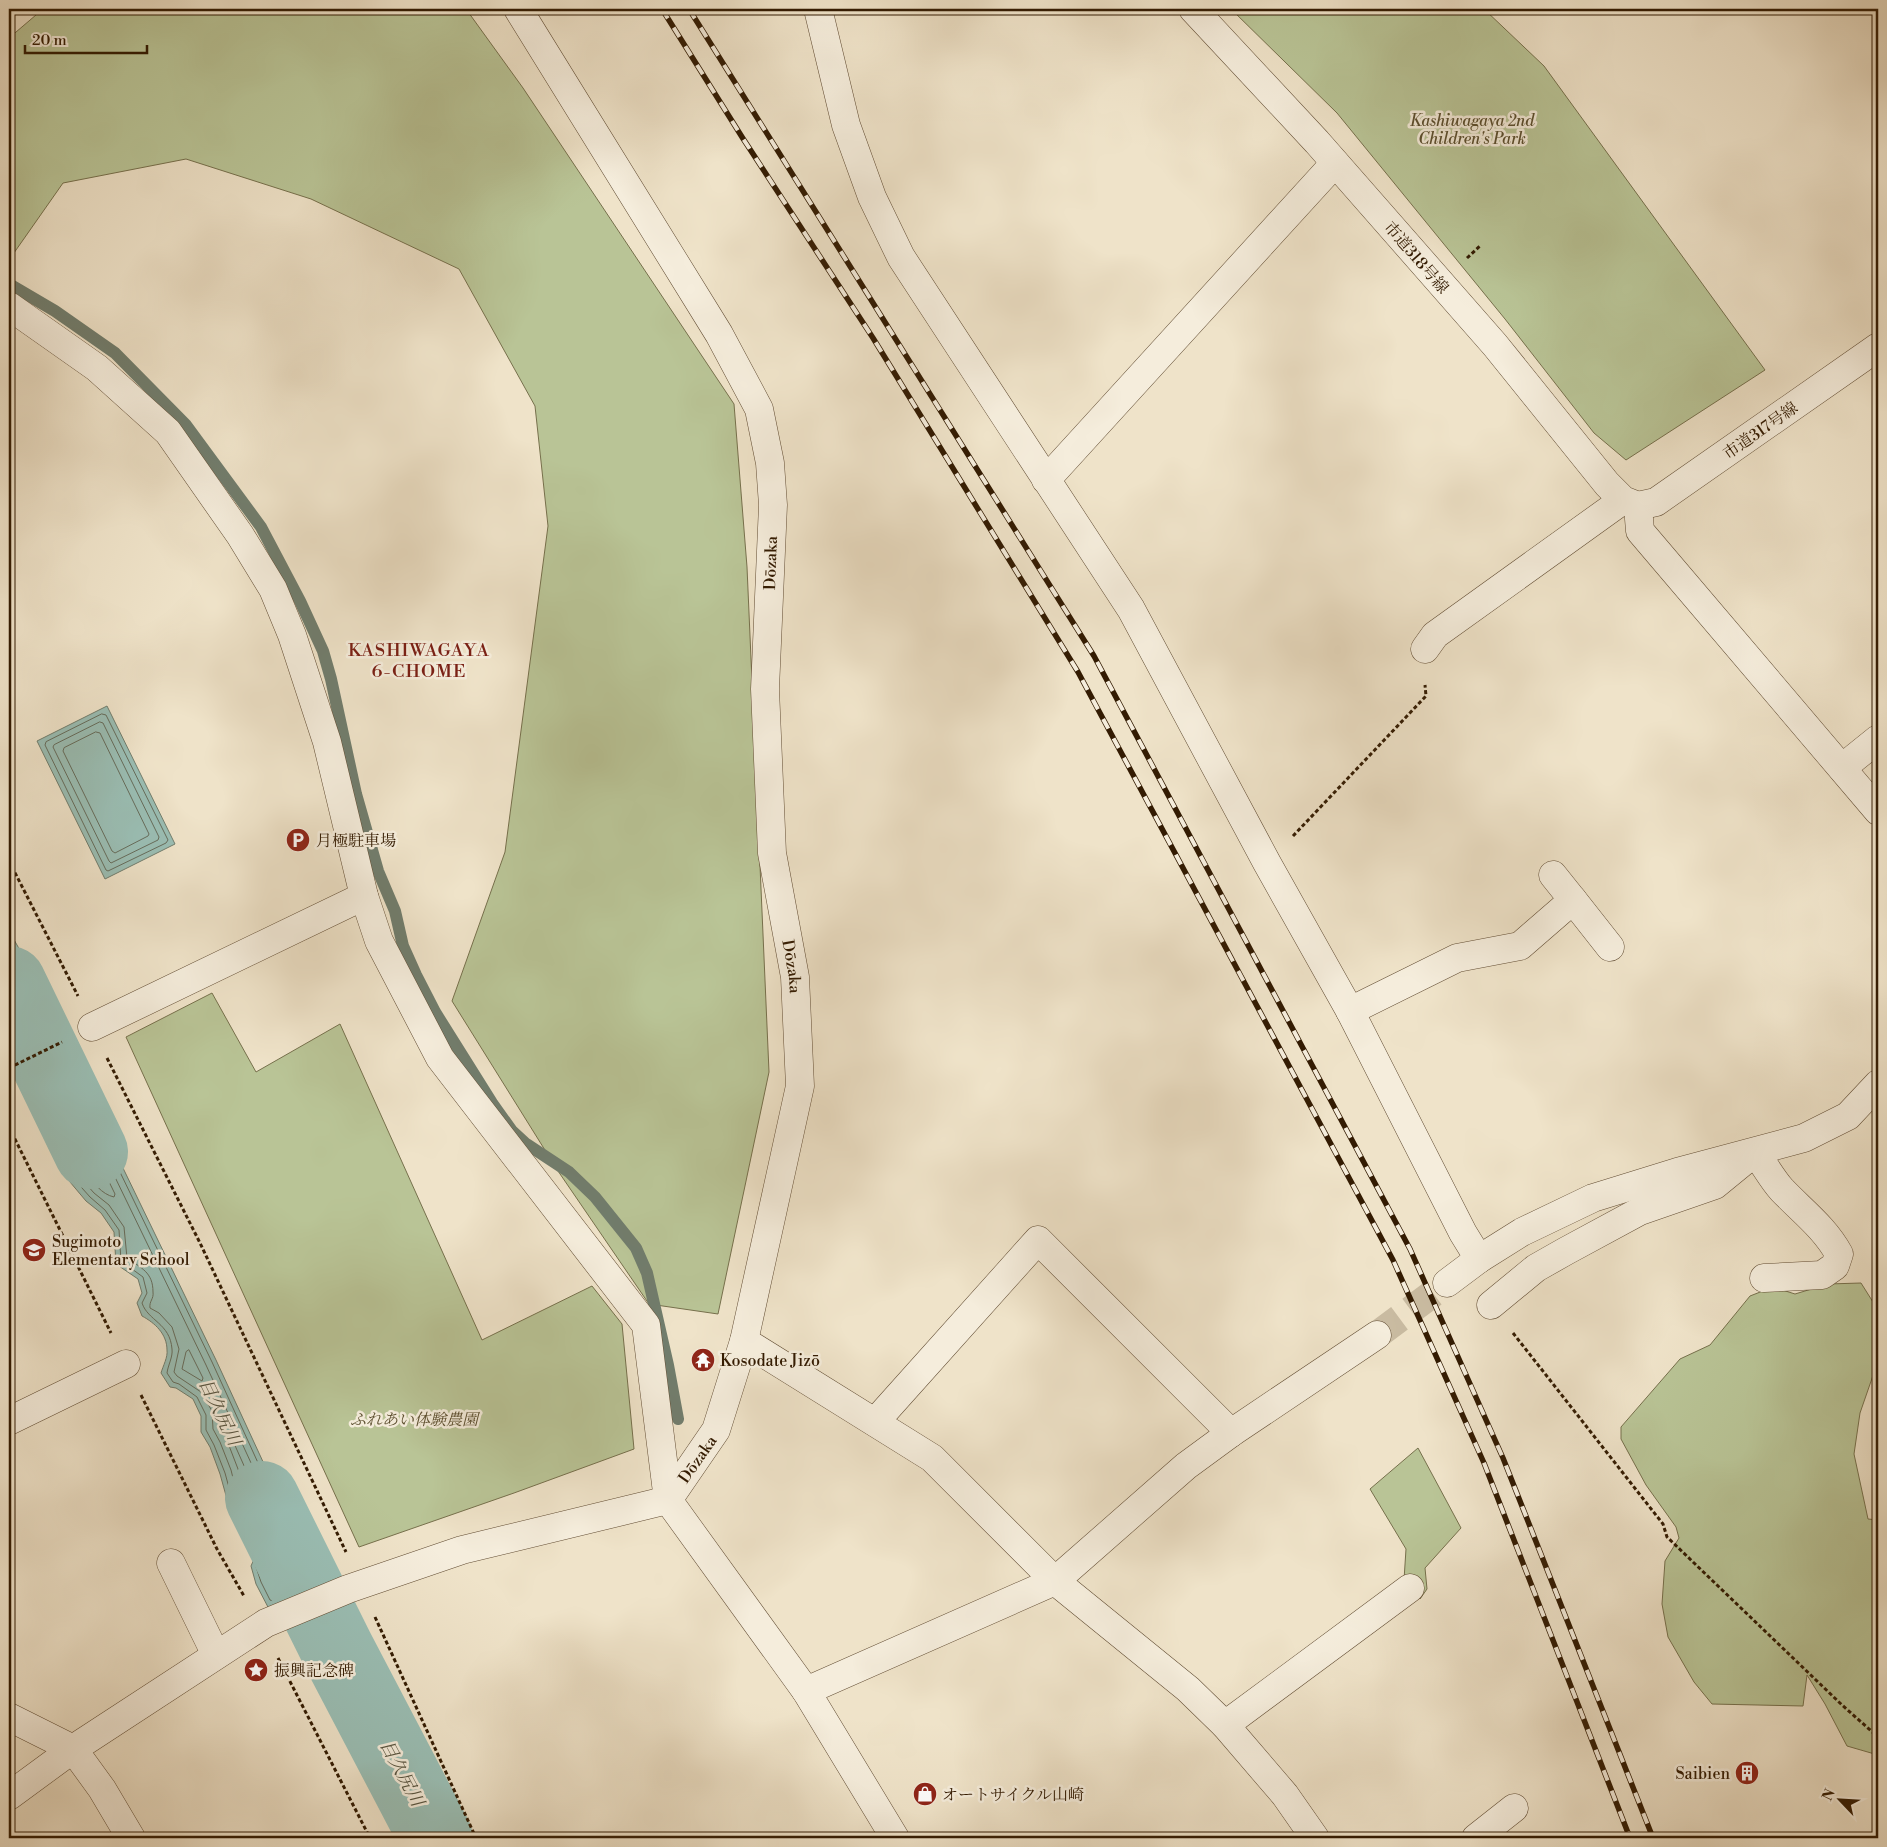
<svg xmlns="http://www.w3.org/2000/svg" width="1887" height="1847" viewBox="0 0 1887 1847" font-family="'Libre Bodoni','Noto Serif JP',serif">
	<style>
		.green { fill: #b9c496; stroke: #76704c }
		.water { fill: #9abeb4; stroke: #717d6d }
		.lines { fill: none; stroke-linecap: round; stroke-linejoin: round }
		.shore { stroke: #666c5b; stroke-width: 1 }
		.stream { stroke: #717d6d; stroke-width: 12 }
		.river { stroke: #9abeb4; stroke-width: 74 }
		.minor-tunnel { stroke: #c9bba1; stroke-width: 28; stroke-dasharray: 28 14; stroke-linecap: butt }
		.minor-casing { stroke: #624d34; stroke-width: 29 }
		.path { stroke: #331b02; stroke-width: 3; stroke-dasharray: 4 2.5; stroke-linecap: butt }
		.minor { stroke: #f5eddc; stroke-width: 28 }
		.rail-casing { stroke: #331b02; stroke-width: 5.5 }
		.rail { stroke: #f5eddc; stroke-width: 4; stroke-dasharray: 11; stroke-linecap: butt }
		.labels { text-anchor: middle; stroke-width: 5; stroke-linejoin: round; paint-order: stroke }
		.park-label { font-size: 16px; font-style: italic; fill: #5b4e2e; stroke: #f5eddc }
		.street-label { font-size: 16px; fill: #331b02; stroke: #f5eddc }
		.poi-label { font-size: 16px; fill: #331b02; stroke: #f5eddc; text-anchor: start }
		.neighbourhood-label { font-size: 18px; letter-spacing: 1px; fill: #7a1f14; stroke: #f5eddc }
		.water-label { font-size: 18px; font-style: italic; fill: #575440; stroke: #f5eddc }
	</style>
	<rect width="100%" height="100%" fill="#efe3c9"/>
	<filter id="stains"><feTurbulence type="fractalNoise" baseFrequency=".004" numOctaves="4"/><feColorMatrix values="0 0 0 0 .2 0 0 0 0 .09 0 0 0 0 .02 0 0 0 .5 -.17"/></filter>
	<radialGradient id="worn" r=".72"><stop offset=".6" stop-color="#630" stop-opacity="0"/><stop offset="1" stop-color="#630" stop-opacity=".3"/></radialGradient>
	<!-- green -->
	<g class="green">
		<path d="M43,9H466L523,88L734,404L747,567L769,1072L718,1314L649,1304L558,1171L452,1001L505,852L548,526L535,406L459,269L311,199L186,159L63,183L9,260V38Z"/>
		<path d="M1231,9H1484L1544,66L1765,370L1626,460L1594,433L1505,319L1337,113Z"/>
		<path d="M212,993L256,1072L340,1024L482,1340L592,1286L622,1324L634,1449L514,1493L359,1547L126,1037Z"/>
		<path d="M1861,1283L1878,1310V1361L1860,1413L1854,1454L1868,1519L1878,1520V1755L1847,1746L1825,1704L1807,1675L1803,1706L1712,1704L1694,1682L1668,1637L1662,1604L1665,1561L1679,1538L1676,1527L1646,1485L1621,1439V1427L1680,1359L1710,1345L1750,1296L1773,1287L1795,1294L1828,1284Z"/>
		<path d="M1418,1448L1461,1528L1425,1568L1427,1589L1420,1599L1404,1580L1406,1549L1370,1489Z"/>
	</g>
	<!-- water -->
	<g class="water">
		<path d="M107,706L175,844L105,879L37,741Z"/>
		<path d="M9,931L21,952L23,979L29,989L43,1000L46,1022L54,1035L9,1059Z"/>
		<path d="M65,1052L74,1080L91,1104L107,1135L216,1360L319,1583L269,1609L256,1584L251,1566L257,1552L239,1515L230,1510L220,1474L210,1447L201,1432V1416L193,1399L176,1388L170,1387L161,1373C163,1366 168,1357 167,1350C167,1334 155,1323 142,1316L137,1303L142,1293L138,1279L116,1264L114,1232L101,1213L86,1201L70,1182L48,1137L32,1110L31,1096L18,1074Z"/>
		<path d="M345,1620L454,1838H408L404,1823L381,1779L355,1723L349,1715L334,1714L301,1652L298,1643Z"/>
	</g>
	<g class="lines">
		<!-- shore -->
		<g class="shore">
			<path d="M102,714L106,715L168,840L166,843L108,871L106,870L45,745L46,742Z"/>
			<path d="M100,722L103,723L159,837L158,840L111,863L109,861L53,747L54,745Z"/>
			<path d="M96,732L100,733L149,834L148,836L115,853L112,851L63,751L64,748Z"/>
			<path d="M9,941L16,953L19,982L25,993L38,1003L41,1023L46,1032L9,1053"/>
			<path d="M9,953L13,983L20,996L32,1006L37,1030L9,1046"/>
			<path d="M9,992L16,1002L25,1010L27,1026L9,1038"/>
			<path d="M59,1060L62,1061L70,1082L87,1107L103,1137L212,1362L311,1579L310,1582L273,1601L270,1600L261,1582L256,1567L261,1551L243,1513L234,1506L225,1473L214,1445L206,1430V1415L197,1397L179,1384L173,1382L167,1373C168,1365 173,1357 172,1349C170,1323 148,1321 142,1303L147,1293L143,1277L121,1261L119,1230L105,1210L90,1197L74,1179L52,1135L37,1109L36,1095L27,1076Z"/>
			<path d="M56,1069L59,1070L64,1085L82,1110L97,1140L206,1365L303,1576L302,1579L276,1592L272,1591L263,1568L268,1556L267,1549L248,1509L239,1502L231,1470L220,1442L213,1429L212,1411L201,1392L177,1376L174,1372L179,1349L172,1327L159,1313L150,1308C149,1301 154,1299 153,1292C153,1272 141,1268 127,1258L124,1227L109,1205L94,1193L79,1176L58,1132L43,1107L42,1093L35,1079Z"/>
			<path d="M52,1079L76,1114L115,1194L114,1197C90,1192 75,1149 65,1129C61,1121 54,1114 51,1106C48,1098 49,1091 46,1083Z"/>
			<path d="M189,1350L203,1378L202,1381L182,1369L186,1352Z"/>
			<path d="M230,1440L233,1441L278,1542L293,1572L292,1575L279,1582L276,1581L271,1568L275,1556L274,1544L255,1505L246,1497L238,1469L228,1443Z"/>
			<path d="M334,1646L337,1647L361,1696L360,1699L345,1696L324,1653Z"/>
			<path d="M413,1838C411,1817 395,1796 386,1777C376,1757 367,1726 351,1711L337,1709L305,1648L306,1645L340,1628L343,1629L448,1838"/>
			<path d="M419,1838L414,1819L391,1774L365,1718L355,1706L341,1703L313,1650L314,1647L338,1636L341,1637L441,1838"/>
		</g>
		<!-- stream -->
		<path class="stream" d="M9,284L55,311L115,353L186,425L261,527L300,601L323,651L331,679L356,794L378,871L395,911L403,946L416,975L435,1012L492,1103L512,1131L525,1143L569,1172L595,1197L636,1248L647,1273L668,1365L678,1419"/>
		<!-- river -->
		<g class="river">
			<path d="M9,983L91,1152"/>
			<path d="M262,1498L337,1649L436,1838"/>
		</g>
		<!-- minor-tunnel -->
		<path class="minor-tunnel" d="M1377,1335L1447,1283"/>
		<!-- minor casing -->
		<g class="minor-casing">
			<g id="minor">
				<path id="s1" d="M518,9L719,334L759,409L770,463L773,505L765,689L772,853L795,977L800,1086L744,1341L716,1430L668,1500"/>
				<path d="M818,9L846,125L872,197L901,257L1131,609L1267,863L1350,1011L1463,1233L1479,1259"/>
				<path d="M1193,9L1317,142L1495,345L1607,484L1623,500L1638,506"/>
				<path d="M9,306L97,368L168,432L240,535L273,589L292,635L327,742L364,896L379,941L440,1058L646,1325L668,1500L806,1691L895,1838"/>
				<path d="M1046,480L1335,163"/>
				<path d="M1638,506L1640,531L1878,811"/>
				<path d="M1638,506L1656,502L1878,347"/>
				<path d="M1425,649L1435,635L1623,500"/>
				<path d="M1842,768L1878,739"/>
				<path d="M1573,900L1610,947"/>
				<path d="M1350,1011L1457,958L1520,946L1573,900L1553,875"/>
				<path d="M92,1027L364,896"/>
				<path d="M1755,1152C1764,1164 1772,1179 1782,1190C1802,1211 1825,1228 1839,1254L1835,1266L1822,1275L1764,1278"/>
				<path d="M1447,1283L1479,1259L1522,1232L1593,1198L1677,1172L1804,1138L1848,1116L1878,1084"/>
				<path d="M1491,1305L1536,1268L1566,1251L1640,1211L1715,1185L1748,1158"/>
				<path d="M744,1341L932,1458L1055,1581L1188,1689L1225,1725L1285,1795L1315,1838"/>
				<path d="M9,1421L126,1364"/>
				<path d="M875,1422L1038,1240L1231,1433"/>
				<path d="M171,1563L216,1655"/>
				<path d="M806,1691L1055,1581L1186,1466L1231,1433L1377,1335"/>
				<path d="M9,1717L73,1749L102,1789L131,1838"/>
				<path d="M1225,1725L1410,1588"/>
				<path d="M9,1796L73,1749L266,1623L348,1589L462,1550L668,1500"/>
				<path d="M1476,1838L1514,1808"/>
			</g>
		</g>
		<!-- path -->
		<g class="path">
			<path d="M1467,258L1480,246"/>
			<path d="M1293,836L1426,696L1425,685"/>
			<path d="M9,861L78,996"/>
			<path d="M107,1058L200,1243L346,1552"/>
			<path d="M9,1068L62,1042"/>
			<path d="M9,1127L111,1333"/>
			<path d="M1513,1333L1663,1524L1667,1537L1842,1705L1878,1737"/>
			<path d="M141,1395L217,1549L244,1596"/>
			<path d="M375,1617L476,1838"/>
			<path d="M278,1658L370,1838"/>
		</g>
		<!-- minor -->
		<use href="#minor" class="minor"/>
		<!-- rail casing -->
		<g class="rail-casing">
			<g id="rail">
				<path d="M662,9L742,137L873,338L1078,672L1393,1260L1484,1463L1630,1838"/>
				<path d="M689,9L1094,656L1410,1249L1503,1458L1653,1838"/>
			</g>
		</g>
		<!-- rail -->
		<use href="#rail" class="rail"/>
	</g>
	<!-- icons -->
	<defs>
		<g id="parking-disc" transform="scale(1.25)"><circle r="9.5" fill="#8f2418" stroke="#f5eddc"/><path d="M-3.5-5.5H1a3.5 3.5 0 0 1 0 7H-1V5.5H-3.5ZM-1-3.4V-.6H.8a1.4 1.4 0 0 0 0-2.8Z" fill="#fff"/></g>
		<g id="school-disc" transform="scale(1.25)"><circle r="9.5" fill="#8f2418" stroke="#f5eddc"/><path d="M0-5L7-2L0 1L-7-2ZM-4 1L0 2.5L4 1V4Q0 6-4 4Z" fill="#fff"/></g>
		<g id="temple-disc" transform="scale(1.25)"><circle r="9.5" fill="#8f2418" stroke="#f5eddc"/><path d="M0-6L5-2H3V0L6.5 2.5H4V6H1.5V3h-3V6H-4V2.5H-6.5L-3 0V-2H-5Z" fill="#fff"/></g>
		<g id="sight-disc" transform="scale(1.25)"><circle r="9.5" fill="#8f2418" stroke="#f5eddc"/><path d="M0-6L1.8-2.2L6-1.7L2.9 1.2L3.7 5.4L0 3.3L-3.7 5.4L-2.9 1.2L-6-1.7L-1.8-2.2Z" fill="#fff"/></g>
		<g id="building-disc" transform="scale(1.25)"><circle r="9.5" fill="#8f2418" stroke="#f5eddc"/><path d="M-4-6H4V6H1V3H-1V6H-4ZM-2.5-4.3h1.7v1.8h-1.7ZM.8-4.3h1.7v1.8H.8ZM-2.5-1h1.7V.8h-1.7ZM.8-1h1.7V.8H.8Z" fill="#fff"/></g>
		<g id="shop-disc" transform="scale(1.25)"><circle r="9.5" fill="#8f2418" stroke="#f5eddc"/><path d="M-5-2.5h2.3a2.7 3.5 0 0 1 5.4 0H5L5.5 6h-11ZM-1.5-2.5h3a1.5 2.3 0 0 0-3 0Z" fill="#fff"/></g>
	</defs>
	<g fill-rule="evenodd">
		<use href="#parking-disc" x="298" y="840"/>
		<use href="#school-disc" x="34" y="1250"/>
		<use href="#temple-disc" x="703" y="1360"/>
		<use href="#sight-disc" x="256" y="1670"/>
		<use href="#building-disc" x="1747" y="1773"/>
		<use href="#shop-disc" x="925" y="1794"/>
	</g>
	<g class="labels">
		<!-- park labels -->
		<g class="park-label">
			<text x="1472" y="126">Kashiwagaya 2nd<tspan x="1472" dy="18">Children's Park</tspan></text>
			<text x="414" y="1425">ふれあい体験農園</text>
		</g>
		<!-- street labels -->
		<g class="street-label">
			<text transform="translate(1417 257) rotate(49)" y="6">市道318号線</text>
			<text transform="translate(1760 430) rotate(-35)" y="6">市道317号線</text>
			<text transform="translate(770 563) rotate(-88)" y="6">Dōzaka</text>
			<text dy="6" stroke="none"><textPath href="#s1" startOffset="1028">Dōzaka</textPath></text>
			<text transform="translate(697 1459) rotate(-55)" y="6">Dōzaka</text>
		</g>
		<!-- poi labels -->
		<g class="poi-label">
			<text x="316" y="846">月極駐車場</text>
			<text x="52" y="1247">Sugimoto<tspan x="52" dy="18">Elementary School</tspan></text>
			<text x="720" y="1366">Kosodate Jizō</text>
			<text x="274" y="1676">振興記念碑</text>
			<text x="1730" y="1779" text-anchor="end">Saibien</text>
			<text x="942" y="1800">オートサイクル山崎</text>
		</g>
		<!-- neighbourhood labels -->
		<g class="neighbourhood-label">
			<text x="419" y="656">KASHIWAGAYA<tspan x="419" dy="21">6-CHOME</tspan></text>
		</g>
		<!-- water labels -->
		<g class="water-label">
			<text transform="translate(220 1412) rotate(64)" y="6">目久尻川</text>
			<text transform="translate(402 1773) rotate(62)" y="6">目久尻川</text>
		</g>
	</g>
	<!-- margin -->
	<rect width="1887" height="1847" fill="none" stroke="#efe3c9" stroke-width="30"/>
	<rect x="10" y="10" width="1867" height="1827" fill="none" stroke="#331b02" stroke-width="2.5"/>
	<rect x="15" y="15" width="1857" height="1817" fill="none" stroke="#331b02"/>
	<!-- north arrow -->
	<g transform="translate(1840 1800) rotate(295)" stroke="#f5eddc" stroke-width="4" paint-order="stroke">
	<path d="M0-4L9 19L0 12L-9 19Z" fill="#331b02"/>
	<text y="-8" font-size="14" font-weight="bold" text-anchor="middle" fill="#331b02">N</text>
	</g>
	<!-- scale -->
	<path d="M25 45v8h122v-8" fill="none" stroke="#331b02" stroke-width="2.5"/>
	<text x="32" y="45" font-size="15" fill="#331b02" stroke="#f5eddc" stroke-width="4" paint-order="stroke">20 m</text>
	<rect width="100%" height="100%" filter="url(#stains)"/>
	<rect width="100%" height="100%" fill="url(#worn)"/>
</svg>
